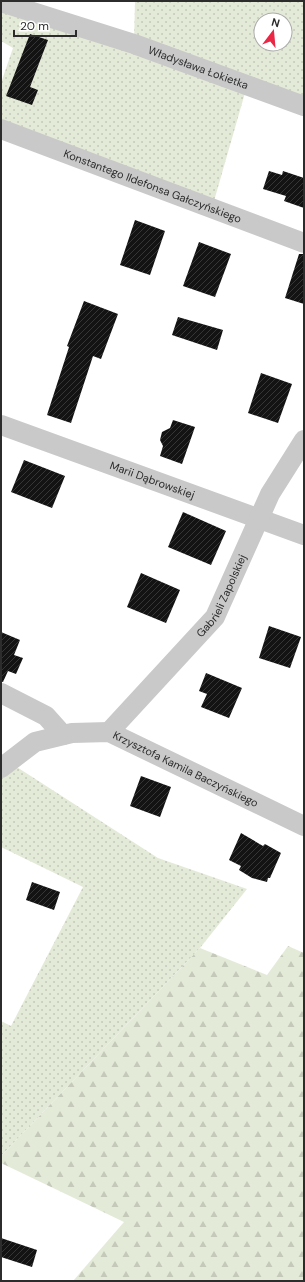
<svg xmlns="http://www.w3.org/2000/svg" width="305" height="1282" viewBox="0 0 305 1282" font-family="'DM Sans',sans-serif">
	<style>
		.grass { fill: url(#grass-dots); fill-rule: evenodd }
		.forest { fill: url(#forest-firs) }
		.building { fill: url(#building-hatch) }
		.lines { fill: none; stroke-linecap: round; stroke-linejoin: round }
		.minor { stroke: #c9c9c9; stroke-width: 20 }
		.labels { text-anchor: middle; stroke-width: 4; stroke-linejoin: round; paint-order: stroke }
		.street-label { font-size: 11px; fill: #2c2c2c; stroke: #fff }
	</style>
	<defs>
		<pattern id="grass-dots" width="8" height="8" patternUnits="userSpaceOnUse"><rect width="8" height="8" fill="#e4ead8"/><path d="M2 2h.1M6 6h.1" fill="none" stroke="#c4c9ba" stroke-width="1.8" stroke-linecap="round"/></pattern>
		<pattern id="forest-firs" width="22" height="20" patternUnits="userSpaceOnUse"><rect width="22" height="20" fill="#e4ead8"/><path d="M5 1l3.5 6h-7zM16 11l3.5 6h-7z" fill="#c4c9ba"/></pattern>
		<pattern id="building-hatch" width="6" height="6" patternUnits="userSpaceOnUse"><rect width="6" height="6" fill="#131313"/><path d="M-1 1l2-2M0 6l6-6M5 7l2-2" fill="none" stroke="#363636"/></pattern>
	</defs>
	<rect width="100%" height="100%" fill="#fff"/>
	<!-- grass -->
	<g class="grass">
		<path d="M135,1H304V106L247,86L212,208L1,129V83L13,48L1,41V2L134,44ZM261,20H285V44H261Z"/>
		<path d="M9,762L158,858L247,889L200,948L1,1156V1021L11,1026L83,887L1,847V768Z"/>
	</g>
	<!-- forest -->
	<path class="forest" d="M288,946L304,953V1281H73L124,1222L1,1163V1156L200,948L267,975Z"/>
	<!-- building -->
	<g class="building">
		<path d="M30,34L48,40L30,87L38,90L32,105L6,96Z"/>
		<path d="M269,171L282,175L283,171L304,178V208L284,201L286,196L263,189Z"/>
		<path d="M135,220L165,231L150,275L120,265Z"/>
		<path d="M199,242L231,254L215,297L183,286Z"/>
		<path d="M299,254H304V304L285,298Z"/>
		<path d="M84,301L118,314L101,359L93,356L71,423L47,415L69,347L67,346Z"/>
		<path d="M178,317L223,330L217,350L172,335Z"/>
		<path d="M261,373L292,384L278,423L248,413Z"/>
		<path d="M173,420L195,427L182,464L160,456L163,446L160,440L162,432L170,428Z"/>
		<path d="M24,460L65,476L52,508L11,492Z"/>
		<path d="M183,512L226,531L211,565L168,547Z"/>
		<path d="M141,573L180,590L166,623L127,607Z"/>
		<path d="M269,626L301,637L290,668L259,658Z"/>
		<path d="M1,632L20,640L14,655L23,658L16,674L8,671L3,682H1Z"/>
		<path d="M206,673L242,688L229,718L201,707L207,694L199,691Z"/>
		<path d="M141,776L171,787L160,817L130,806Z"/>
		<path d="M241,833L263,846L265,844L281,853L270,878H268L267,882L252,878L239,870L241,866L229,860Z"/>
		<path d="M32,882L60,892L54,910L26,900Z"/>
		<path d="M1,1238L37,1250L32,1267L1,1257Z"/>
	</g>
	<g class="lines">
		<!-- minor -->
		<g class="minor">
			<path id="s1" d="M1,2L134,44L304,106"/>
			<path id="s2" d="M1,129L304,243"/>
			<path id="s3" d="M1,425L304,535"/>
			<path d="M1,693L46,716L63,735"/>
			<path id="s4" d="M109,732L215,617L270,494L304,440"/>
			<path id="s5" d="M1,768L35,742L72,733L109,732L304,826"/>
		</g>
	</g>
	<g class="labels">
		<!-- street labels -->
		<g class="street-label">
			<text dy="4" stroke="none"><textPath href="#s1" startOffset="208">Władysława Łokietka</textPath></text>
			<text dy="4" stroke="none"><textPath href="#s2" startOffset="162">Konstantego Ildefonsa Gałczyńskiego</textPath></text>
			<text dy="4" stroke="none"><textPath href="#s3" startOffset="161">Marii Dąbrowskiej</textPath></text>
			<text dy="4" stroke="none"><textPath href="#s4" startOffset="178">Gabrieli Zapolskiej</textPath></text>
			<text dy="4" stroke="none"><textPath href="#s5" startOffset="203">Krzysztofa Kamila Baczyńskiego</textPath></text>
		</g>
	</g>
	<!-- border -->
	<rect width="305" height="1282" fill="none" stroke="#2c2c2c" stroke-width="4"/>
	<!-- north arrow -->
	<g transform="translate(273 32) rotate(16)"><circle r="19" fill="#ffffff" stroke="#ababab"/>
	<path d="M0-3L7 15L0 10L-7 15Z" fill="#ea2745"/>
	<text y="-6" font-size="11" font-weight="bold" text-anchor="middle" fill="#2c2c2c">N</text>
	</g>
	<!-- scale -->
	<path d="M14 30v6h62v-6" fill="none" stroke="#2c2c2c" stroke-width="2"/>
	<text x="20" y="30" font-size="12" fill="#2c2c2c" stroke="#ffffff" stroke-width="3" paint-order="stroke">20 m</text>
</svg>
